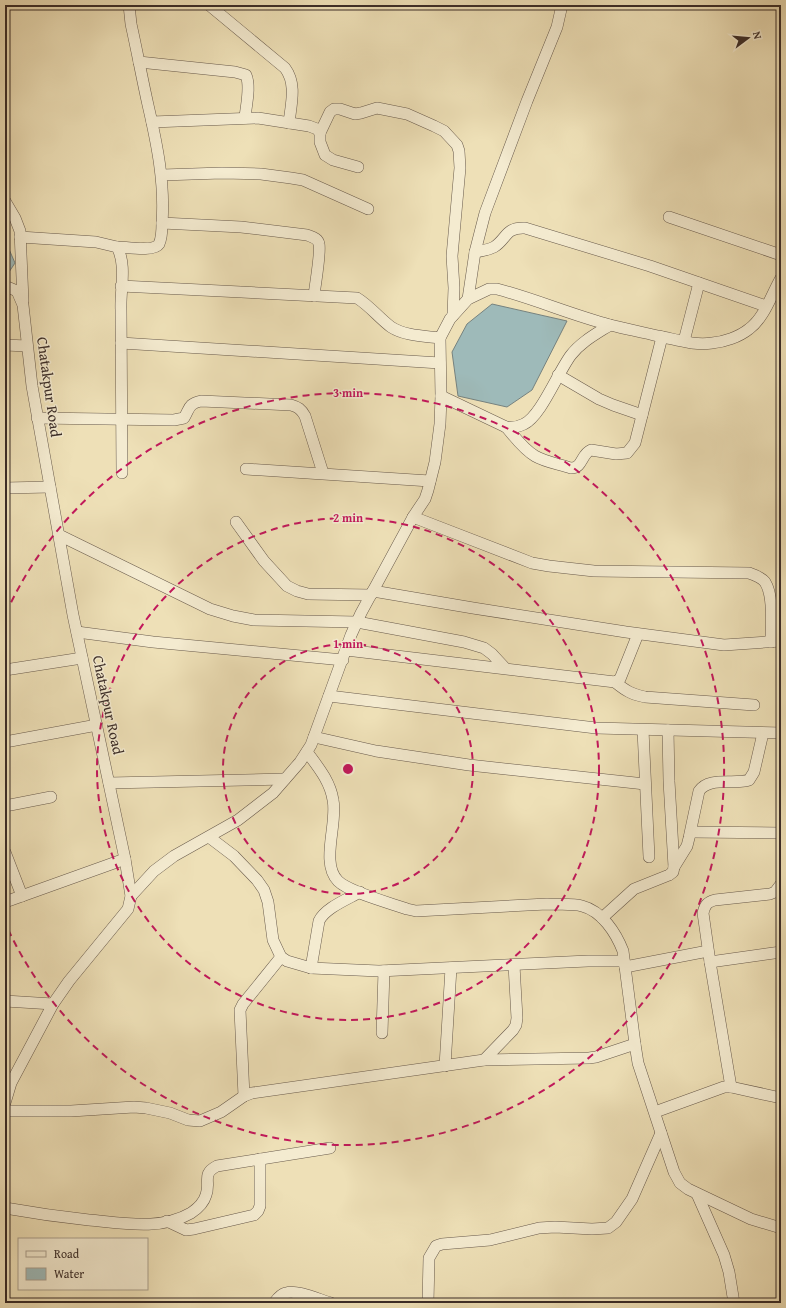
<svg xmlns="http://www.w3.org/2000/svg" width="786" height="1308" viewBox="0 0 786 1308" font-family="'Gentium Book Plus',serif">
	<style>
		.water { fill: #9ebab9; stroke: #76827f }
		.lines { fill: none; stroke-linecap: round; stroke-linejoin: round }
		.street-casing { stroke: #685a4c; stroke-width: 12 }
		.street { stroke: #f4ebd0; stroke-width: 11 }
		.ring { fill: none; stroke: #c2185b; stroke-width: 2; stroke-dasharray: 7 5 }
		.labels { text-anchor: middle; stroke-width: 3; stroke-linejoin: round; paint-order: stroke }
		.street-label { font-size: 15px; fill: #3b2d28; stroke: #f4ebd0 }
		.centre { fill: #c2185b; stroke: #f4ebd0; stroke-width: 2 }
		.ring-label { font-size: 12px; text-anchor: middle; font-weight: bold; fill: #c2185b; stroke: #f4ebd0; stroke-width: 3; stroke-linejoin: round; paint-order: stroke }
	</style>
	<rect width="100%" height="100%" fill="#eee0b7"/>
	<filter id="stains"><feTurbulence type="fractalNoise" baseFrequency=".005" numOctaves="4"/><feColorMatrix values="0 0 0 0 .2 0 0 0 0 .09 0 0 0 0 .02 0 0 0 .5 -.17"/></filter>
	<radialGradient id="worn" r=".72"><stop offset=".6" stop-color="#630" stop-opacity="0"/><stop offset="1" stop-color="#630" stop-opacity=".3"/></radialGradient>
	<!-- water -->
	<g class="water">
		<path d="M5,240L15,263L9,272H5Z"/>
		<path d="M492,304L567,321L532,390L507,407L458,396L452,352L467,324Z"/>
	</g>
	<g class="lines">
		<!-- street casing -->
		<g class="street-casing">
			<g id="street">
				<path d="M209,5L285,68C297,84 291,104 289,123"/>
				<path d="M139,62L235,72L246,75C251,87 246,105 245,118"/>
				<path d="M152,122L258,118L309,126L317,129L320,133V142L325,155L333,160L358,167"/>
				<path d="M320,133L330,112L334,109H340L355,114L361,113L377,108L407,114L434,126L444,131L457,145L459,151L460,168L452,256L454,288L453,315"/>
				<path d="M162,175L222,173L261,174L291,178L303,180L368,209"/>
				<path d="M5,201L15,218L20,231L23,301"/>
				<path d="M669,217L781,255"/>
				<path d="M162,223L241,227L307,235C312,237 318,238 319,244C321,253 315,285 314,296"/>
				<path d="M20,237L96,242L117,247C127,265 120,290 121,310C121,364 122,419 122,473"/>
				<path d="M117,247C126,247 154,252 159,244C162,238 162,229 162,223C165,183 157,144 148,105C142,78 137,51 131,24L129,5"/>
				<path d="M475,252C481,251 488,250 494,247C507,239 505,227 525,228L650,266L766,306"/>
				<path d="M5,286L17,291L23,305L32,386L73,615L125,859L131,896L128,909L69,981L53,1004L11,1083L5,1103"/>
				<path d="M121,286L357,298C370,306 379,318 391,327C405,336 424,336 440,338"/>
				<path d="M468,299L475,252L485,213L527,101L557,27L562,5"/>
				<path d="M684,341L699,283"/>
				<path d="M121,343L440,363"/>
				<path d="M5,345L27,346"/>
				<path d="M558,375L599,399L613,405L642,415"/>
				<path d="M441,396L506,427C513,428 518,427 524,424C541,416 558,372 571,355C581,342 596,334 610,325"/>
				<path d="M37,418L174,420L184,418C190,408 188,404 201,401L291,405C298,407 301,409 305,416L323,473"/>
				<path d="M506,427C515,437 523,449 535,456C545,462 559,464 571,468C583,468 581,454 591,450L616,454L627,453L635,443L662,337"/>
				<path d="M246,469L430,481"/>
				<path d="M5,488L50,487"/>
				<path d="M413,517L532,563L549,566L594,571L749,573C755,575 761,577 765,582C774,596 771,626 771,642"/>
				<path d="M236,522L264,561L287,586L297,591L308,594L371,595"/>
				<path d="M59,535L210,609L233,616L254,620L357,622L464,642L484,648L492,654L505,668"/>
				<path d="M373,591L473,608L626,632L724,645L781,641"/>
				<path d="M77,632L153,642L343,660"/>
				<path d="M346,650L615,682L620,679L638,634"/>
				<path d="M5,670L82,658"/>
				<path d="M615,682C626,691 631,694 645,697L754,705"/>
				<path d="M329,696L596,728L781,733"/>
				<path d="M643,730L649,857"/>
				<path d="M314,737L376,751L469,765L645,784"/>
				<path d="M5,742L97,725"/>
				<path d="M307,752C318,767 330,781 333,800C338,823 320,863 338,881C349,892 390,903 407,909L416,911L547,904C558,905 571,903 582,906C602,911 616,933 623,951L635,1044L638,1063L674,1172L680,1183L688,1189L751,1219L781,1228"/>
				<path d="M109,783L285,779"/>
				<path d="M5,806L51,797"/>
				<path d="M691,832L781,833"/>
				<path d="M209,837L234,856L257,880L264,890L268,902L273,940L281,957L287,961L311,968L379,971L588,961H624"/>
				<path d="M5,852L22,896"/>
				<path d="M674,867L687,846L689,838L699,791C709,776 734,785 749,780L754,772L763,733"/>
				<path d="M131,896L154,871L174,856L238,820L273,793L300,762L311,745L351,635L361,613L413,517L425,499L428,490L435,462L440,424L441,396L440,338L450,319L468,299L489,289H497C535,299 572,315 610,325C626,329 642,332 658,336C675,339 694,346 712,343C724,342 739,337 749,329C765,317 771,295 781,278"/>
				<path d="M5,902L125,859"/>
				<path d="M602,918L634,889L669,875L673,872L674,867L669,781L668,730"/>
				<path d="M710,962L781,952"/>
				<path d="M625,967L708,951"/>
				<path d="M311,968L319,921C325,908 348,899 360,892"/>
				<path d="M5,1001L53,1004"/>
				<path d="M382,1033L384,971"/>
				<path d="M484,1060L513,1030L516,1025L517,1018L514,965"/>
				<path d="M445,1066L451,968"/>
				<path d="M731,1087L710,962L703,913C705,905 707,902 715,900L770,894L775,892L781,884"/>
				<path d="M244,1096L240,1010L243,1004L281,957"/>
				<path d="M5,1111H71L134,1107L146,1108L170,1113L188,1120L200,1121L221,1112L244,1096L252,1093L484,1060L589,1058L596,1057L635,1044"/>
				<path d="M655,1112L724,1087H731L781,1098"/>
				<path d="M697,1194L724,1255L729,1272L734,1303"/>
				<path d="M5,1208C33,1213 61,1217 89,1220C122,1223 160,1231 191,1213C197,1209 204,1202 206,1195C211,1182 201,1174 217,1166L330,1148"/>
				<path d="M167,1221L186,1230L194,1229L254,1215L258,1211L260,1206V1159"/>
				<path d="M274,1303C277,1299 281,1294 286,1293C296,1289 320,1300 331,1303"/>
				<path d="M428,1303L429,1258L436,1246L442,1244L490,1240L539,1228L555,1227L592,1229L608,1228L616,1222L632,1199L661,1133"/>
			</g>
		</g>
		<!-- street -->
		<use href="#street" class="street"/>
	</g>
	<!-- distance rings -->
	<g class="ring">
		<circle cx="348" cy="769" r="125"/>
		<circle cx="348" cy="769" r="251"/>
		<path d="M6 613A376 376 0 1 1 6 925"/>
	</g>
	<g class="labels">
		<!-- street labels -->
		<g class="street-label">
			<text transform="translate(49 387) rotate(82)" y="5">Chatakpur Road</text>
			<text transform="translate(108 705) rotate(78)" y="5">Chatakpur Road</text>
		</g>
	</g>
	<circle cx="348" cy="769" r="6" class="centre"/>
	<g class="ring-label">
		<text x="348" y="397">3 min</text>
		<text x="348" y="522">2 min</text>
		<text x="348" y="648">1 min</text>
	</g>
	<!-- margin -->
	<rect width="786" height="1308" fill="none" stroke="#eee0b7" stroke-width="20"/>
	<rect x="6" y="6" width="774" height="1296" fill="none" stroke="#3b2d28" stroke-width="2"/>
	<rect x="10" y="10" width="766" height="1288" fill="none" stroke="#3b2d28"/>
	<!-- legend -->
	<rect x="18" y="1238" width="130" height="52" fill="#f4ebd0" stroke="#aa9f8d"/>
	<rect x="26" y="1251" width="20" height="6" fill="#f4ebd0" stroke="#aa9f8d"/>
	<text x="54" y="1258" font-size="12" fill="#3b2d28">Road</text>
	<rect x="26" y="1268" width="20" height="12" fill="#9ebab9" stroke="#aa9f8d"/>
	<text x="54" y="1278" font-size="12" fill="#3b2d28">Water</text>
	<!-- north arrow -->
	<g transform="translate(748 38) rotate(74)" stroke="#f4ebd0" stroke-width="3" paint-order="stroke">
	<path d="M0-3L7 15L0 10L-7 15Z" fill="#3b2d28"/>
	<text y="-6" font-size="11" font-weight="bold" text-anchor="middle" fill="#3b2d28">N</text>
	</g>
	<rect width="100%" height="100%" filter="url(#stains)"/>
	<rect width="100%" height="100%" fill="url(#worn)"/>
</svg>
